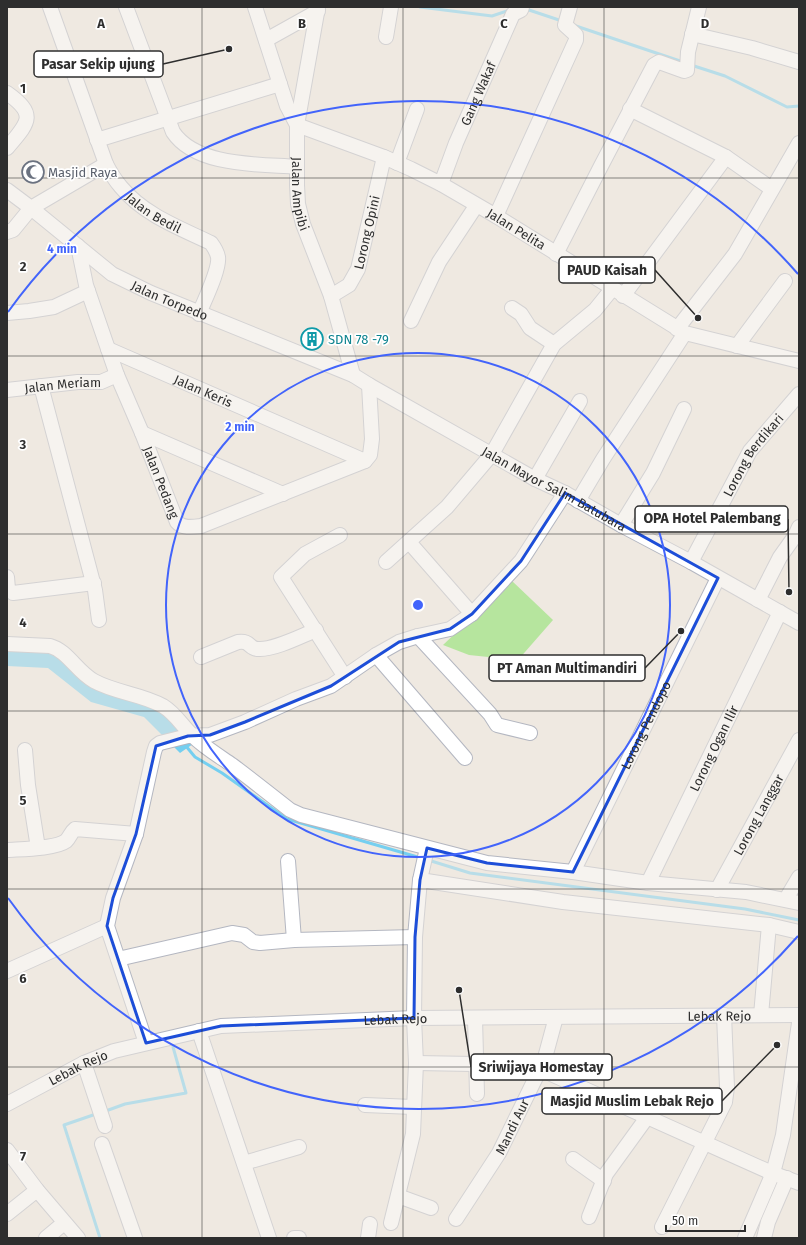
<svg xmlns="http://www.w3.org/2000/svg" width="806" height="1245" viewBox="0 0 806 1245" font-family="'Fira Sans',sans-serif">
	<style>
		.green { fill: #b6e59e }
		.water { fill: #75cff0 }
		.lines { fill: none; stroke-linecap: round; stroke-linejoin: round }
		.stream { stroke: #75cff0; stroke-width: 3 }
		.minor-casing { stroke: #b4b7c1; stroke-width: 16 }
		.minor { stroke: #fff; stroke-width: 14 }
		.marked { fill: none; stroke: #1d4ed8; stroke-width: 3; stroke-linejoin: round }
		.grid { fill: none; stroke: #2e2e2e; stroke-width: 1; stroke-opacity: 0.55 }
		.ring { fill: none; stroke: #4264fb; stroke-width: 2 }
		.labels { text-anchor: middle; stroke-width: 3.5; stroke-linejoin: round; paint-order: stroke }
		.street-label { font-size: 13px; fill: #2e2e2e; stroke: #fff }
		.worship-label { font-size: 13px; fill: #5b616d; stroke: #fff; text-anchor: start }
		.culture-label { font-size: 13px; fill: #0d838f; stroke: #fff; text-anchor: start }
		.grid-label { font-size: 13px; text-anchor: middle; font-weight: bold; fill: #2e2e2e; stroke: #fff; stroke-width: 3.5; stroke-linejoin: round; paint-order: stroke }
		.centre { fill: #4264fb; stroke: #fff; stroke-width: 2 }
		.ring-label { font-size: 12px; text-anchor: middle; font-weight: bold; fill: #4264fb; stroke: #fff; stroke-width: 3.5; stroke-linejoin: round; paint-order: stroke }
		.leader { fill: none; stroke: #2e2e2e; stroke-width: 1.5 }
		.callout-dot { fill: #2e2e2e; stroke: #fff; stroke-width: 1.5 }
		.callout { fill: #fff; stroke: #2e2e2e; stroke-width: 1.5 }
		.callout-label { font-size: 14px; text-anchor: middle; font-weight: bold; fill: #2e2e2e }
	</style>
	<rect width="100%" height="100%" fill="#efe9e1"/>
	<!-- green -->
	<path class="green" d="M511,580L553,620L518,660L469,655L443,645Z"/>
	<!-- water -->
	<path class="water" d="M7,647L62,653L77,672L160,707L193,744L180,753L144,717L91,702L48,668L7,666Z"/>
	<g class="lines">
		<!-- stream -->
		<g class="stream">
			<path d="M420,7L492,16L510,10"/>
			<path d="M526,9L562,21"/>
			<path d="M573,25L683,62"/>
			<path d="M691,65L725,76L787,107L799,106"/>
			<path d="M185,745L195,757L222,773L287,819L421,858"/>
			<path d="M428,860L470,873L745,909L799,920"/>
			<path d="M103,1112L125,1104L186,1093L173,1047"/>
			<path d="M96,1114L64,1125L100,1238"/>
		</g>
		<!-- minor casing -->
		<g class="minor-casing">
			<g id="minor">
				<path id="s1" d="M50,7L106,164C110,172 115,180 121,187C144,215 180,228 211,243C214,247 217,252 218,257C220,269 204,301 199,314"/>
				<path d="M126,7L173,132C196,167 261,164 297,167"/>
				<path id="s2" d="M255,7L287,106L297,125L384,157L411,169L441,184L496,216L685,333L799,361"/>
				<path id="s3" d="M318,7L297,125V185L298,204L303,224L331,296L353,375"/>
				<path d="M692,34L752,48L799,62"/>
				<path d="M386,37L391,7"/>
				<path d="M266,40L318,11"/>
				<path d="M7,93C38,115 28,123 7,148"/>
				<path d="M630,109L726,157L772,189"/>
				<path d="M97,140L280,84"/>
				<path d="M397,163L417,109"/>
				<path id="s4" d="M441,184L456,143L513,14L521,10L522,7"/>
				<path id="s5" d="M7,190L31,208L112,274L151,293L353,375L369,385L535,479L565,493L621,525L691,562L799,623"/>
				<path d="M496,216L576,40V35L565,25L570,7"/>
				<path d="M7,232L13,230L31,208L106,164"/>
				<path id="s6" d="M78,246L86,285L117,375L142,433L177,522C183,529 193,527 201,526L365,461L370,455L372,439L369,385"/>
				<path d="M556,254L601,166L654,65L659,62L684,71L687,70L688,52L699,7"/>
				<path id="s7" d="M331,296L349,285L358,269L384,157"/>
				<path d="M623,296L726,157"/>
				<path d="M512,308L521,314L530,328L554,344"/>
				<path d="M7,313L29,311L54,307L88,291"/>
				<path d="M411,321L439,262L476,206"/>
				<path d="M677,329L735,254L799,143"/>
				<path d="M737,346L785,281"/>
				<path id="s8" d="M108,349L365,461"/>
				<path d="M41,386L95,590L99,620"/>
				<path id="s9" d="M7,390L78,382H101L117,375"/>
				<path d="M142,433L283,494"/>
				<path d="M535,479L580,401"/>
				<path d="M578,501L603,459L685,333"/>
				<path d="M621,525L653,473L684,409"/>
				<path d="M340,535L305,554L281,577L345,677"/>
				<path d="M409,542L472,614"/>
				<path d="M386,562L447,507L492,454L554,344L595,310L612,289"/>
				<path id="s10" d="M691,562L750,451L799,394"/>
				<path d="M7,577L8,589L13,593L94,583"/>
				<path d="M758,600L780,557L795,536L799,527"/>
				<path d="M418,636L490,714L497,725L530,733"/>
				<path d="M7,644L50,646C68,651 77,672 94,681C116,693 142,694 163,706C176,714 182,726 193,736C204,747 219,756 232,765C252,780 271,795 290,810L301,815L487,863L573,872L648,883L746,892L799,903"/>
				<path d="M376,655L465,758"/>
				<path d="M201,657L238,642C252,640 248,650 260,649C276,649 301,636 316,630"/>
				<path d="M25,750L28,785L38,848"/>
				<path d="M7,850C21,849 55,849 66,841C70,837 71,832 75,829L136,834"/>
				<path d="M288,861L294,940"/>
				<path id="s11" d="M573,872L718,578"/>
				<path d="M420,880L563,902L769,925L799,932"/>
				<path id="s12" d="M648,883L780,612"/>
				<path id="s13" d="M717,890L799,740"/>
				<path d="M786,899L799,877"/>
				<path d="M118,959L232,933L244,935L253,942L260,943L294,940L415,937"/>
				<path d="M7,971L107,926"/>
				<path d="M761,1015L769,925"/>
				<path d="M475,1018L477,1094"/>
				<path d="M199,1031L269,1238"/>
				<path d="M146,1043L107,926L113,898L136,834L154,752L156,746L160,743L188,736L210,735L245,722L296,699L331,686L376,655L399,642L418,636L450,629L472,614L521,561L565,493"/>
				<path d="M546,1054L556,1017"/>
				<path d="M84,1063L105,1126"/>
				<path d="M416,1063L474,1064"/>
				<path id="s14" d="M7,1104L84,1063L114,1051L221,1026L414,1018L799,1015"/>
				<path d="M365,1105L413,1107"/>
				<path d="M102,1144L135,1238"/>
				<path d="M7,1150L37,1190L78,1238"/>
				<path d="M573,1159L604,1181"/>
				<path d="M244,1163L299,1147"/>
				<path d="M398,1196L431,1208"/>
				<path d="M7,1214L37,1190"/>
				<path d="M589,1217L606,1174L648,1116"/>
				<path id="s15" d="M456,1219L499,1153L540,1069L772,1173L799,1183"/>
				<path d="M391,1223L413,1134L416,1063L414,1018L415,937L420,880L427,848"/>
				<path d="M662,1227L725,1102L727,1087L724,1015"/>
				<path d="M46,1238L64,1223"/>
				<path d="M294,1238H299"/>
				<path d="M368,1238L370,1224"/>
				<path d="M745,1238L773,1173L783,1135L799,1023"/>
				<path d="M764,1238L768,1222L787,1178"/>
			</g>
		</g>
		<!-- minor -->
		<use href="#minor" class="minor"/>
	</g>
	<!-- marked area -->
	<path d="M0 0H806V1245H0ZM565,493L718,578L573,872L487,863L427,848L420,880L415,937L414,1018L221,1026L146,1043L107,926L113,898L136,834L156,746L188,736L210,735L245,722L331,686L399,642L450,629L472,614L521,561Z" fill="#efe9e1" fill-opacity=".55" fill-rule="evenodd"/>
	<path class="marked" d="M565,493L718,578L573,872L487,863L427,848L420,880L415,937L414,1018L221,1026L146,1043L107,926L113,898L136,834L156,746L188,736L210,735L245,722L331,686L399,642L450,629L472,614L521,561Z"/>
	<!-- grid -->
	<path class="grid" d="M202,7V1238M403,7V1238M604,7V1238M7,178H799M7,356H799M7,534H799M7,711H799M7,889H799M7,1067H799"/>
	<!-- distance rings -->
	<g class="ring">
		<circle cx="418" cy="605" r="252"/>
		<path d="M798 936A504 504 0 0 1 8 898M8 312A504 504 0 0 1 798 274"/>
	</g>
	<!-- icons -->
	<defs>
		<g id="mosque-ring" transform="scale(1.15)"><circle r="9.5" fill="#fff" stroke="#6b7280" stroke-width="1.5"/><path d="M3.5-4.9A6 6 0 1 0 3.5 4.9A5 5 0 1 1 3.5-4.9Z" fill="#6b7280"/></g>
		<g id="building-ring" transform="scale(1.15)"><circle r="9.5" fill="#fff" stroke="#0f9aa8" stroke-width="1.5"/><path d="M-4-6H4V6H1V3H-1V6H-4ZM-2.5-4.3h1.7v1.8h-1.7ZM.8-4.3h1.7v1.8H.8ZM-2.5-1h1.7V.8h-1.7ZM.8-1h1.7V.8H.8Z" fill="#0f9aa8"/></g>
	</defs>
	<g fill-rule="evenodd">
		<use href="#mosque-ring" x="33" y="172"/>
		<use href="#building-ring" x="312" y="339"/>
	</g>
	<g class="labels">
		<!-- street labels -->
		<g class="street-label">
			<text dy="5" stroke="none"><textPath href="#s4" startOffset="98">Gang Wakaf</textPath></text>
			<text dy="5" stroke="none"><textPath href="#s3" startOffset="189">Jalan Ampibi</textPath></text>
			<text dy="5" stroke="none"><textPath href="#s1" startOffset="236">Jalan Bedil</textPath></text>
			<text dy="5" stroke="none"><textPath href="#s2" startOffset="369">Jalan Pelita</textPath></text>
			<text dy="5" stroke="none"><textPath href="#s7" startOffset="77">Lorong Opini</textPath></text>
			<text dy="5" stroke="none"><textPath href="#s5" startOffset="198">Jalan Torpedo</textPath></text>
			<text dy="5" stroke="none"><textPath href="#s9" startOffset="56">Jalan Meriam</textPath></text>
			<text dy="5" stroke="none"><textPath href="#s8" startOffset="104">Jalan Keris</textPath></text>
			<text dy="5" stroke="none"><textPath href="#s10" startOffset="124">Lorong Berdikari</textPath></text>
			<text dy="5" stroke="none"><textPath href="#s6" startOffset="251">Jalan Pedang</textPath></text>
			<text dy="5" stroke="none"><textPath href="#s5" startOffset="627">Jalan Mayor Salim Batubara</textPath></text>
			<text dy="5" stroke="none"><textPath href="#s11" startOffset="164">Lorong Pendopo</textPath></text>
			<text dy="5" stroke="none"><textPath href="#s12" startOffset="150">Lorong Ogan Ilir</textPath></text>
			<text dy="5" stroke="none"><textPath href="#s13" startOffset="86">Lorong Langgar</textPath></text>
			<text dy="5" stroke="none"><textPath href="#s14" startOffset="728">Lebak Rejo</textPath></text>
			<text dy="5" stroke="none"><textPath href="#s14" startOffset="404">Lebak Rejo</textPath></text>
			<text dy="5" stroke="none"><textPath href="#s14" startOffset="80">Lebak Rejo</textPath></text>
			<text dy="5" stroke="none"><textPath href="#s15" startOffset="108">Mandi Aur</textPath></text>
		</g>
		<!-- worship labels -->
		<g class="worship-label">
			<text x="48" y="177">Masjid Raya</text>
		</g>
		<!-- culture labels -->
		<g class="culture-label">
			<text x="328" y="344">SDN 78 -79</text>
		</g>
	</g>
	<g class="grid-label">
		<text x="101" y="28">A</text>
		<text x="302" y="28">B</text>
		<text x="504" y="28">C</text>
		<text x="705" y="28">D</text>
		<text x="23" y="93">1</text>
		<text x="23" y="271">2</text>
		<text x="23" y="449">3</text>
		<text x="23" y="627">4</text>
		<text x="23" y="805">5</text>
		<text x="23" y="983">6</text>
		<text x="23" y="1161">7</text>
	</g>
	<circle cx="418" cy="605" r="6" class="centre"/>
	<g class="ring-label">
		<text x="62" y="253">4 min</text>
		<text x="240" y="431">2 min</text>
	</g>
	<!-- callouts -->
	<path class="leader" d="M229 49L163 64M698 318L655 270M789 592L788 519M681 631L645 668M459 990L471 1067M777 1045L722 1101"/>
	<g class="callout-dot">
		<circle cx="229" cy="49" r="4"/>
		<circle cx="698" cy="318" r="4"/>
		<circle cx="789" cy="592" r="4"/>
		<circle cx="681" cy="631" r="4"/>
		<circle cx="459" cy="990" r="4"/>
		<circle cx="777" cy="1045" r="4"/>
	</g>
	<g class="callout">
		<rect x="34" y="51" width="129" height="26" rx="4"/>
		<rect x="559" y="257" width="96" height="26" rx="4"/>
		<rect x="635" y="506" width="153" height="26" rx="4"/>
		<rect x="489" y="655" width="156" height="26" rx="4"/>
		<rect x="471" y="1054" width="141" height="26" rx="4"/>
		<rect x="542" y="1088" width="180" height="26" rx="4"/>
	</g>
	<g class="callout-label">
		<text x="98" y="69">Pasar Sekip ujung</text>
		<text x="607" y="275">PAUD Kaisah</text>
		<text x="712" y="523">OPA Hotel Palembang</text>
		<text x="567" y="673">PT Aman Multimandiri</text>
		<text x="541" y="1072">Sriwijaya Homestay</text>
		<text x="632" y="1106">Masjid Muslim Lebak Rejo</text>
	</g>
	<!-- border -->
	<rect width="806" height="1245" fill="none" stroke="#2e2e2e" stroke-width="16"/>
	<!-- scale -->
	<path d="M666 1225v6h79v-6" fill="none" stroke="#2e2e2e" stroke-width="2"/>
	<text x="672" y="1225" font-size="12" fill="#2e2e2e" stroke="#ffffff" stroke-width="3" paint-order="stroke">50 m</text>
</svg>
